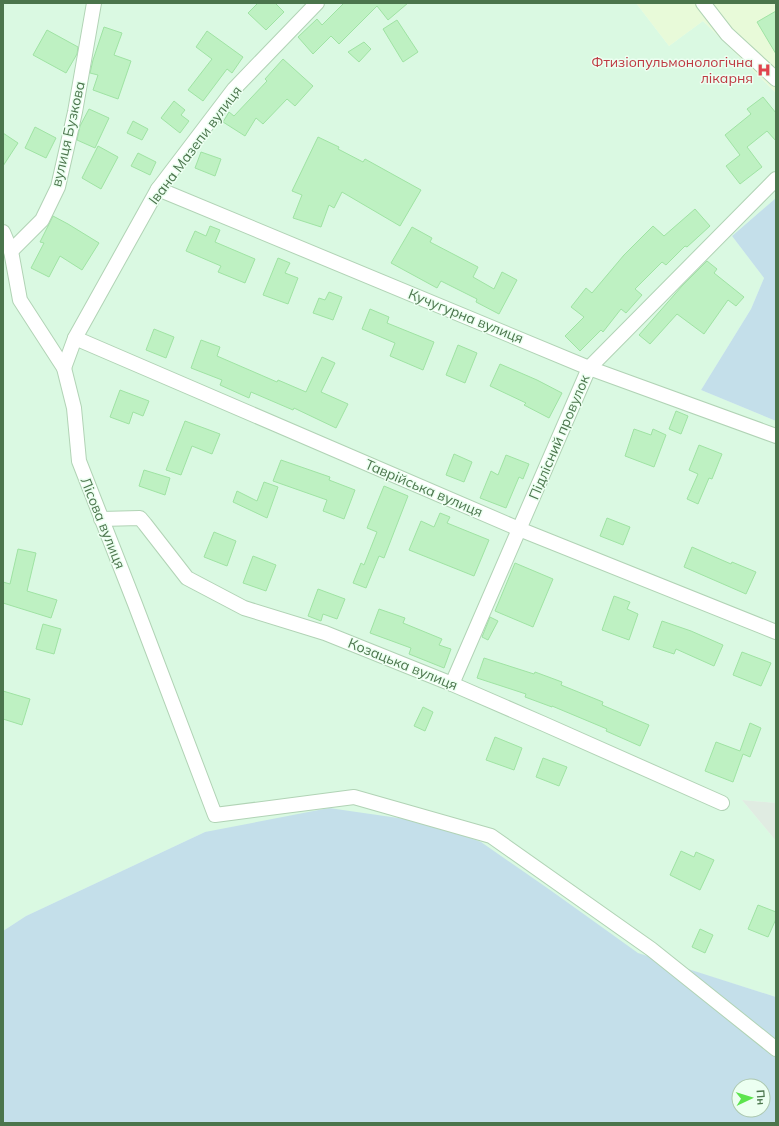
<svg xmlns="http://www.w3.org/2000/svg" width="779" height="1126" viewBox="0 0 779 1126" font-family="Mulish,sans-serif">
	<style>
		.residential { fill: #daf9e2 }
		.industrial { fill: #e0ece2 }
		.medical { fill: #e8fad9 }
		.green { fill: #c4dfea; fill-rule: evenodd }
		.building { fill: #bef1c2; stroke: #9fe3a3 }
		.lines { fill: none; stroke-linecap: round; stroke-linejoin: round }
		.street-casing { stroke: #b1d3b5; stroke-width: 16 }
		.street { stroke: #fff; stroke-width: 14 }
		.labels { text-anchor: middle; stroke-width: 3; stroke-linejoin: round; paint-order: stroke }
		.health-label { font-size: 14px; fill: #be3a42; stroke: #ecfff1; text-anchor: end }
		.street-label { font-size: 14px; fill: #4b754c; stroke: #ecfff1 }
	</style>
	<rect width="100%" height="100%" fill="#e6fcec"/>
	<!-- residential -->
	<path class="residential" d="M3,3H636L669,46L703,21L776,93V198L732,236L764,278L751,309L701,390L776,421V803L742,800L776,841V997L638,954L553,892L205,832L26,916L3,931Z"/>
	<!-- industrial -->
	<path class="industrial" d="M742,800L776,803V841Z"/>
	<!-- medical -->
	<path class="medical" d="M636,3H776V93L703,21L669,46Z"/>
	<!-- green -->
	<g class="green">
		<path d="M776,198V421L701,390L751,309L764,278L732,236Z"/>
		<path d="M329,808L426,822L481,842L553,892L638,953L776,997V1123H3V931L26,916L205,832ZM739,1086H763V1110H739Z"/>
	</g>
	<!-- building -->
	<g class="building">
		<path d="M258,3H275L284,12L266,30L248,13Z"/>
		<path d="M344,3H408L388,20L377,6L339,44L331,36L313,54L298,37L317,19L322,25Z"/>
		<path d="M776,11V54L757,22Z"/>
		<path d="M397,20L418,52L403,62L383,29Z"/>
		<path d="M104,27L122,33L114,55L131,61L118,99L93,90L98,75L90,73L93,60Z"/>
		<path d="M47,30L78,47L77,54L66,73L33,55Z"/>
		<path d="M207,31L243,57L232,73L227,69L203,101L188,90L212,59L196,47Z"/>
		<path d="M364,42L371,49L359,62L348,52Z"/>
		<path d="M283,59L313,86L295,106L287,99L263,124L256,118L245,136L223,122L229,112L234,116L267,81L265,79Z"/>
		<path d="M763,97L776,113V141L767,131L747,147L762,167L740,184L726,166L740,155L725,135L751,114L747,109Z"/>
		<path d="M174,101L185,110L181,115L189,121L180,133L161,118Z"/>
		<path d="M89,109L109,118L95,148L77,140L80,126Z"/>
		<path d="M133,121L148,129L142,140L127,133Z"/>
		<path d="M35,127L56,138L46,158L25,148Z"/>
		<path d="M3,133L18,143L3,166Z"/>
		<path d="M318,137L339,147L338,149L363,162L365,159L421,190L400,226L342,192L334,208L329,205L321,227L293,218L302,195L292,191Z"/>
		<path d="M98,146L118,157L101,189L82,178Z"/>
		<path d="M201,152L221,159L215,176L195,168Z"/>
		<path d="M138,153L156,162L150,175L131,166Z"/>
		<path d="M695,209L710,226L687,247L685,246L666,265L662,262L635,289L642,295L626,313L621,309L603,332L601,330L580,351L565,336L584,317L571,307L586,288L592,293L624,255L653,226L664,236Z"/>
		<path d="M53,216L68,224L99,243L82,270L60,256L49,277L31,268L44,243L40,242Z"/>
		<path d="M210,226L220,230L215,242L255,259L245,283L218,272L221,266L186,251L195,231L206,236Z"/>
		<path d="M412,227L432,238L430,242L478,267L473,277L494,289L502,272L517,280L499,314L476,302L477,299L441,281L437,288L391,263Z"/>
		<path d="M278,258L290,263L285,273L298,278L288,304L263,295Z"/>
		<path d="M707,261L717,269L714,273L744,297L736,306L728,300L704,334L677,314L650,344L639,335L682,286Z"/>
		<path d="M329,292L342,297L333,320L313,313L319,298L325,300Z"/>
		<path d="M370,309L389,317L387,323L434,342L423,370L390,356L395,343L362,329Z"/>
		<path d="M154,329L174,337L166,358L146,350Z"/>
		<path d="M201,340L220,347L217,356L277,382L278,380L306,392L322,357L335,363L321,392L348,404L336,428L294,408L293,410L251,392L249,398L220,385L222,380L191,368Z"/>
		<path d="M458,345L477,353L465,383L446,375Z"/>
		<path d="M500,364L537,380L562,393L549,418L524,405L526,403L490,386Z"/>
		<path d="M120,390L149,401L143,416L133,412L129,424L110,417Z"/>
		<path d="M676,411L688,416L681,434L669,429Z"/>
		<path d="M185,421L220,434L212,454L192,446L181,475L166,470Z"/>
		<path d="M634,429L651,435L653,429L666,435L654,467L625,456Z"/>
		<path d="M699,445L722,454L712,479L709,478L698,504L687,499L698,474L689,470Z"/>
		<path d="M454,454L472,462L464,482L446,475Z"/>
		<path d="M506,455L529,464L523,479L519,477L506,508L480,498L491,471L498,475Z"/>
		<path d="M281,460L330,477L329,480L355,490L344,519L323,511L327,500L273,481Z"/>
		<path d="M144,470L170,478L165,495L139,486Z"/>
		<path d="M264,482L278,487L267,518L233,502L237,491L257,501Z"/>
		<path d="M384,486L408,496L384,558L379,556L366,588L353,583L361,563L364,565L377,532L367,528Z"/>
		<path d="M440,513L450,517L447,523L489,540L474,576L409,550L421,521L434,527Z"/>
		<path d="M607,518L630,527L623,545L600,536Z"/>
		<path d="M214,532L236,541L227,566L204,557Z"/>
		<path d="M692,547L731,564L732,562L756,572L746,594L684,567Z"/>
		<path d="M18,549L36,553L27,591L57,600L51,618L3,603V582L10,584Z"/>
		<path d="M253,556L276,565L266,591L243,583Z"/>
		<path d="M515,563L553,579L533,627L495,611Z"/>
		<path d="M318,589L345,599L337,619L323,614L321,621L308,616Z"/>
		<path d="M614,596L630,602L627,609L638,614L629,640L602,630Z"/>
		<path d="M379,609L405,618L403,623L442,639L439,645L451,649L444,668L409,654L411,648L370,633Z"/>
		<path d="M490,617L498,621L488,640L482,637Z"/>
		<path d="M662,621L691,631L723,645L714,666L676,649L674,654L653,647Z"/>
		<path d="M43,624L61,629L54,654L36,649Z"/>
		<path d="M742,652L771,663L761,686L733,675Z"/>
		<path d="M484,658L534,674L535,672L562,682L561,685L603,702L602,705L649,725L640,746L606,731L607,729L552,706V707L525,697L526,694L477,678Z"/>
		<path d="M3,691L30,699L22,725L3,719Z"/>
		<path d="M423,707L433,712L425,731L414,726Z"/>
		<path d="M750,723L761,728L750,757L743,754L733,782L705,771L716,742L740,751Z"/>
		<path d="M495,737L522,748L514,770L486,760Z"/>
		<path d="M543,758L567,767L559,786L536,777Z"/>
		<path d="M681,851L694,857L696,852L714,860L700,890L670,875Z"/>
		<path d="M758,905L776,912V919L768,937L748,929Z"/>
		<path d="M700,929L713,935L705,953L692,947Z"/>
	</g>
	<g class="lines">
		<!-- street casing -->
		<g class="street-casing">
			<g id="street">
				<path d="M703,3L727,34L776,79"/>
				<path d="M158,189L589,368L776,436"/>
				<path d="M3,232L11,251L20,300L64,368L74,408L79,461L135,604L215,815L354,797L491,836L651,949L776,1049"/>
				<path d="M11,251L42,220L58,187L75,112L94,3"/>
				<path d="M75,338L519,529L776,632"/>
				<path d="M64,368L75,338L158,189L234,89L317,3"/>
				<path d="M101,519L140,518L145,524L187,578L244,608L325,633L452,684L544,724L722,803"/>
				<path d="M452,684L589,368L776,179"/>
			</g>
		</g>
		<!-- street -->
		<use href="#street" class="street"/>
	</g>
	<!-- icons -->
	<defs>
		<g id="hospital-bare" transform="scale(1.08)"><path d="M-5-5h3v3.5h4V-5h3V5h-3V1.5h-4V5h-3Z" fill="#e0444e" stroke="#ecfff1" stroke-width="2.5" paint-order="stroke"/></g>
	</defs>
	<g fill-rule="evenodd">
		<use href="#hospital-bare" x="764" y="70"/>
	</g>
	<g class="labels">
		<!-- health labels -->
		<g class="health-label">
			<text x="753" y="67">Фтизіопульмонологічна<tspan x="753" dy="16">лікарня</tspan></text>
		</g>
		<!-- street labels -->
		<g class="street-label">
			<text transform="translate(68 134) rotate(-77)" y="5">вулиця Бузкова</text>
			<text transform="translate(195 145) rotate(-53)" y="5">Івана Мазепи вулиця</text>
			<text transform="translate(466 316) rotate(22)" y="5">Кучугурна вулиця</text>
			<text transform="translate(559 437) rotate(-67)" y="5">Підлісний провулок</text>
			<text transform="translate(424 488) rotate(23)" y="5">Таврійська вулиця</text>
			<text transform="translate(103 523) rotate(68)" y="5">Лісова вулиця</text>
			<text transform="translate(403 664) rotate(22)" y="5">Козацька вулиця</text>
		</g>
	</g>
	<!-- border -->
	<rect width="779" height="1126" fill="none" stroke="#4b754c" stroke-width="8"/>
	<!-- north arrow -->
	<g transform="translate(751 1098) rotate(86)"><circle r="19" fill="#ecfff1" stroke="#acc8af"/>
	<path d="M0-3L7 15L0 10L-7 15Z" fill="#5ce44d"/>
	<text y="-6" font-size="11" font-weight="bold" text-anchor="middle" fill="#4b754c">Пн</text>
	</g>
</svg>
